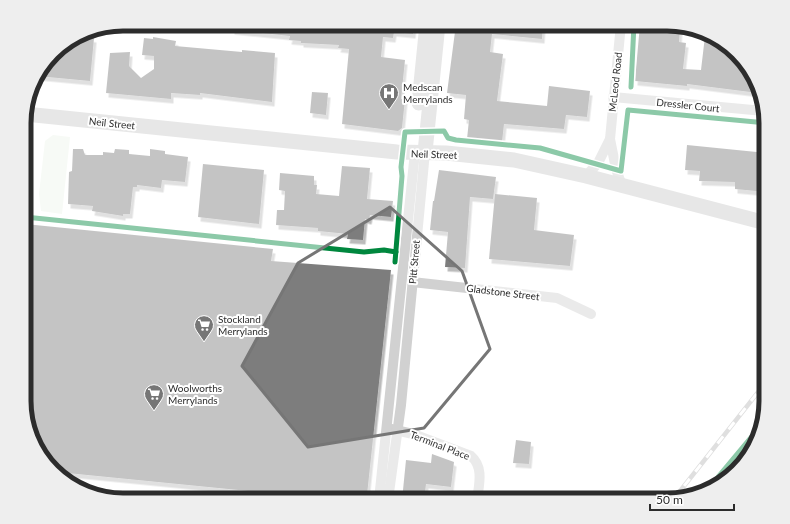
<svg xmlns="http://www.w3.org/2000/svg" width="790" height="524" viewBox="0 0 790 524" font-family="Lato,sans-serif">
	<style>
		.green { fill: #edf4ea }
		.building { fill: #7d7d7d; filter: url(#shadow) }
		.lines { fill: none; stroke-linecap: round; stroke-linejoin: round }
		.street { stroke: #d1d1d1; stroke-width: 10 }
		.secondary { stroke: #cacaca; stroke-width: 15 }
		.rail-casing { stroke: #b8b8b8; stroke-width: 4.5 }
		.rail { stroke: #fff; stroke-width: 3; stroke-dasharray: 9; stroke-linecap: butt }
		.cycleway-casing { stroke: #fff; stroke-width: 8 }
		.cycleway { stroke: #00873e; stroke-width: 5 }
		.marked { fill: none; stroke: #767676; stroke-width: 3; stroke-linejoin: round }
		.labels { text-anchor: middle; stroke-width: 4; stroke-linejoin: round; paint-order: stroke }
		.street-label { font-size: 10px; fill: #2c2c2c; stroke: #fff }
		.poi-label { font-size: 10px; fill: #2c2c2c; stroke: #fff; text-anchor: start }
		.rim { fill: none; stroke: #2c2c2c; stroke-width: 5 }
	</style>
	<defs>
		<filter id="shadow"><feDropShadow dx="2.5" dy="4.5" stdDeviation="0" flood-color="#0004"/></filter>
	</defs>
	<rect width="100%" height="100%" fill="#fff"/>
	<!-- green -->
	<path class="green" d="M53,135L70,137L62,214L41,211L39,194L45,141Z"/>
	<!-- building -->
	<g class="building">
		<path d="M232,24H331L350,26L351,24H414L413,34L394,32L393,38L383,37L381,57L405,60L401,99H405L402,128L398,131L342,124L349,49L338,48L339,45L301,43V41L289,40L290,36L232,30Z"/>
		<path d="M456,24H543L542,39L492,34L490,52L503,54L497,101L547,106L549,86L590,91L587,117L566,115L564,129L504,124L502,142L467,139L469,120L464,119L466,95L447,93Z"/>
		<path d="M640,24H667L680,28L679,42L686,43L683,69L701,70L705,36L722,41L753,74L758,93L687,84V86L635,81Z"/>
		<path d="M78,36L94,38L90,81L37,76L58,49Z"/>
		<path d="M153,37L176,41L175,46L242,52V50L275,53L272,102L200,93V95L171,93V99L106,93L110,53L130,52L129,66L141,78L154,69V56L142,55L144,38L153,39Z"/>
		<path d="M312,92L328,93L326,115L310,113Z"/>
		<path d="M687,145L766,153V192L735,189V182L699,181L700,171L685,170Z"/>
		<path d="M73,149H83L85,155H103V152L114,153L115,149L129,150V154L150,156V149L165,151V154L188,157L185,182L162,180L161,188L137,185V187H133L130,214H123V216L92,211L93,206L68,204L69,172L72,171Z"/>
		<path d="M203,164L264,170L259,224L198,217Z"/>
		<path d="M342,166L370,168L367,199L393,201L391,217L370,215L369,220L365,219L363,240L347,239L348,234L318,231V228L276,225L277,210H284L285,191L279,190L280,173L314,176V185H317L316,194L339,196Z"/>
		<path d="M439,170L496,177L493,199L470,197L465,268L445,267L448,232L430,230L433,201H434Z"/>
		<path d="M495,194L537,198L534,230L574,235L570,266L489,259Z"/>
		<path d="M25,224L273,249L271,261L391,270L367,495L362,500H340L57,472L37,450L25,413Z"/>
		<path d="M516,440L531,442L529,464L513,463Z"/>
		<path d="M432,454L454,462L451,487L426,484L424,500H402L406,460L431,463Z"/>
	</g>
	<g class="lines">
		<!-- street -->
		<g class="street">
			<path d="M621,24L610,139L616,169L622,186"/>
			<path d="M613,97L764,111"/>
			<path d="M586,176L598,163L610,139"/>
			<path d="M412,282L557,298L591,314"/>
			<path d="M391,429L413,434L471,456C484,467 479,485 477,500"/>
			<path d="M102,494L163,500"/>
			<path d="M379,500L415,152"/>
			<path d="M388,500L401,405L425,152"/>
		</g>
		<!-- secondary -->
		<g class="secondary">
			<path d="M419,103L427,24"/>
			<path d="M25,114L397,152L446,153L514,160L586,176L766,223"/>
			<path d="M425,152L438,24"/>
		</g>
		<!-- rail casing -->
		<g class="rail-casing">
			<path id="rail" d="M673,500L766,382"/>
		</g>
		<!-- rail -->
		<use href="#rail" class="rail"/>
		<!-- cycleway casing -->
		<g class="cycleway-casing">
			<g id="cycleway">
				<path d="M631,87L634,24"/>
				<path d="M25,217L364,252L384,250L396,252"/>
				<path d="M395,262L402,176L401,167L405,132L444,131L448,138L456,140L540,148L621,171L628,110L766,123"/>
				<path d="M708,489L758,429"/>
			</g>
		</g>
		<!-- cycleway -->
		<use href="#cycleway" class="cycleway"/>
	</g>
	<!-- marked area -->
	<path d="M0 0H790V524H0ZM390,207L462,271L490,349L424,428L308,447L242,366L298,263Z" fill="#fff" fill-opacity=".55" fill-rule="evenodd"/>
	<path class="marked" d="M390,207L462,271L490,349L424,428L308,447L242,366L298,263Z"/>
	<!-- icons -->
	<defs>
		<g id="hospital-pin" transform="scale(1)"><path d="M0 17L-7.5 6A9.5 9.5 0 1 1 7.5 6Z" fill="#767676" stroke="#fff"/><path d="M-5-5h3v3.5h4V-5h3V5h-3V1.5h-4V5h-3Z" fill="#fff"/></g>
		<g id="supermarket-pin" transform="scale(1)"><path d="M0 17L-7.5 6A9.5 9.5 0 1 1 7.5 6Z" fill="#767676" stroke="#fff"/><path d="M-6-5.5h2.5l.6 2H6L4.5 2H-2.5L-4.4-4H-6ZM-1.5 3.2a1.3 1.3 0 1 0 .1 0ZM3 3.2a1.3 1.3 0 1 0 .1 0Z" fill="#fff"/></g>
	</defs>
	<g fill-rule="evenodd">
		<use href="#hospital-pin" x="389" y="93"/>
		<use href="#supermarket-pin" x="204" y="325"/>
		<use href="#supermarket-pin" x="154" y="394"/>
	</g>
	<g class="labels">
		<!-- street labels -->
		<g class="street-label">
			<text transform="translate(615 82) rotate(-84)" y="4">McLeod Road</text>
			<text transform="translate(688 105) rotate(6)" y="4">Dressler Court</text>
			<text transform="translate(112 123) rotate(6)" y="4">Neil Street</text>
			<text transform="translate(434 154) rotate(2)" y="4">Neil Street</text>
			<text transform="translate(414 262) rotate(-85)" y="4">Pitt Street</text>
			<text transform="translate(503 292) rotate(7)" y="4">Gladstone Street</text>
			<text transform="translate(440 445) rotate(21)" y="4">Terminal Place</text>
		</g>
		<!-- poi labels -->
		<g class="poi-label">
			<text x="403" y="91">Medscan<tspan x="403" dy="12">Merrylands</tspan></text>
			<text x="218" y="323">Stockland<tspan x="218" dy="12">Merrylands</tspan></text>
			<text x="168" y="392">Woolworths<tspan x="168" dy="12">Merrylands</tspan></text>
		</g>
	</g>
	<!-- crop -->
	<path d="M0 0H790V524H0ZM123 31H667A92 92 0 0 1 759 123V401A92 92 0 0 1 667 493H123A92 92 0 0 1 31 401V123A92 92 0 0 1 123 31Z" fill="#eee" fill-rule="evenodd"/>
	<path class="rim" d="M123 31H667A92 92 0 0 1 759 123V401A92 92 0 0 1 667 493H123A92 92 0 0 1 31 401V123A92 92 0 0 1 123 31Z"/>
	<!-- scale -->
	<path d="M650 504v6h84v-6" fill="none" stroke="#2c2c2c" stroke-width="2"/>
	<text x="656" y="504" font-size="12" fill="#2c2c2c" stroke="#ffffff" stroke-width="3" paint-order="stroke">50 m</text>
</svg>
